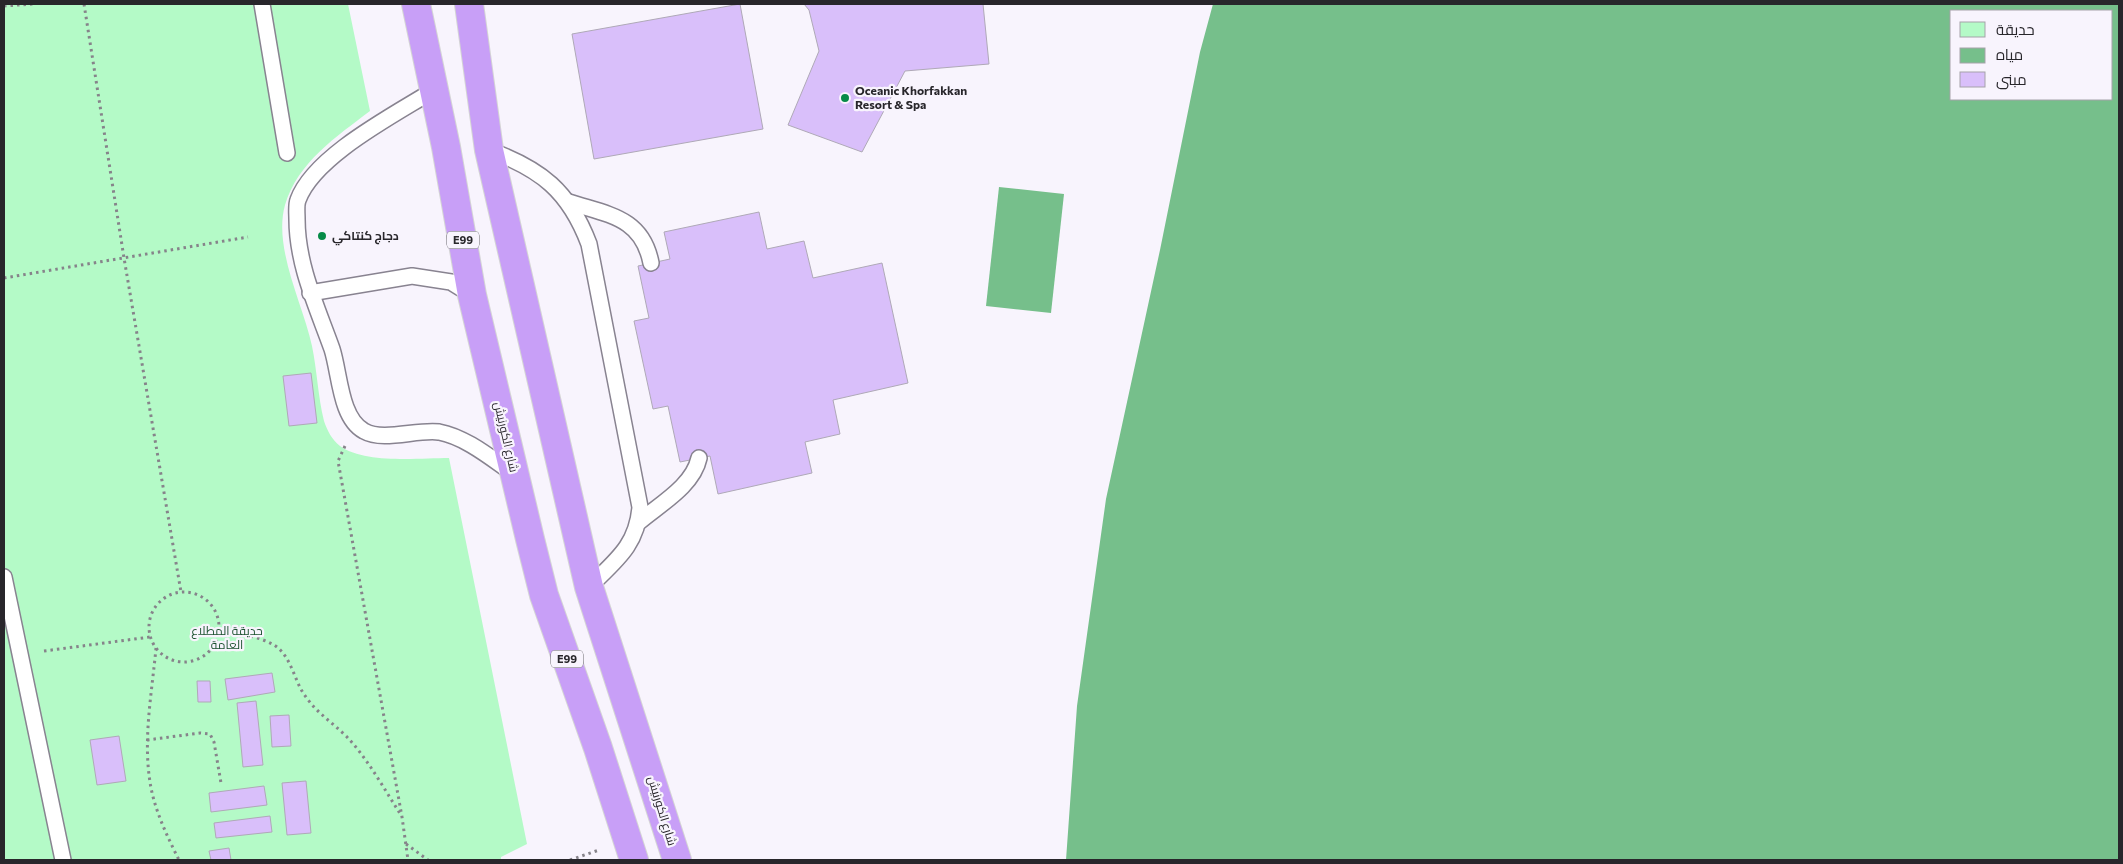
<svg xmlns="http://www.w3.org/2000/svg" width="2123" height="864" viewBox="0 0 2123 864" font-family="Commissioner,Cairo,sans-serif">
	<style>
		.green { fill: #b4fac7 }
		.water { fill: #76bf8b; fill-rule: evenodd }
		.building { fill: #d9bffa; stroke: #afa9b7 }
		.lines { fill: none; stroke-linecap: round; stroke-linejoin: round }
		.service-casing { stroke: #888390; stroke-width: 18 }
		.trunk-casing { stroke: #d4d4d5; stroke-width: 30 }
		.path { stroke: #86838a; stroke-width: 3; stroke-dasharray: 2.5 4; stroke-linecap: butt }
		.service { stroke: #fff; stroke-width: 15 }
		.trunk { stroke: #c89ff7; stroke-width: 28 }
		.poi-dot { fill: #068b48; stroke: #f8f4fd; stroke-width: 2 }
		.labels { text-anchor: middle; stroke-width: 4.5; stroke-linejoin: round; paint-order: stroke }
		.shield { fill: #f8f4fd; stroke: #66646a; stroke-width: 1 }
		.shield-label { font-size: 11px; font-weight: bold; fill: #28262b }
		.poi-label { font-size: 12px; font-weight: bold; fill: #28262b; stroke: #f8f4fd; text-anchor: start }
		.street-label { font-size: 12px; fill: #28262b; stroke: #f8f4fd }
		.park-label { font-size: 12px; fill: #1b512f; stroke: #f8f4fd }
	</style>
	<rect width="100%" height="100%" fill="#f8f4fd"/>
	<!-- green -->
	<path class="green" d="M4,4H348L370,111C336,137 298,162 285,205C273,248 303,304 312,346C317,370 318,397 324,421C327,430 332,440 340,446C365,464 418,458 449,458L527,844L501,857V860H4Z"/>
	<!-- water -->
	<g class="water">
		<path d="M1213,4H2119V860H1066L1077,706L1106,499L1160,250L1200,52ZM1952,11H2112V99H1952Z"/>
		<path d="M999,187L1064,194L1051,313L986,306Z"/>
	</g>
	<!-- building -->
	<g class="building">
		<path d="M740,4L763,129L594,159L572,34Z"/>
		<path d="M804,4H983L989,64L905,71L862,152L788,125L819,51L809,10Z"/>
		<path d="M759,212L767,249L804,241L813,278L882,263L908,383L833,400L840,434L805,442L812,473L718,494L710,456L680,462L668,406L653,409L634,321L649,318L638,266L670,259L664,232Z"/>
		<path d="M311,373L317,423L289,426L283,376Z"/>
		<path d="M272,673L275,692L228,700L225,679Z"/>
		<path d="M197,681H210L211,702H198Z"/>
		<path d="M256,701L263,765L243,767L237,703Z"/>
		<path d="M289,715L291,746L272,747L270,716Z"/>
		<path d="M119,736L126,781L97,785L90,740Z"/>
		<path d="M306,781L311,833L287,835L282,783Z"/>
		<path d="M264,786L267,805L211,812L209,793Z"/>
		<path d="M270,816L272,832L216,838L214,823Z"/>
		<path d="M229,848L231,860H211L209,851Z"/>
	</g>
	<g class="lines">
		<!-- service casing -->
		<g class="service-casing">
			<g id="service">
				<path d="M262,4L287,153"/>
				<path d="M434,90C394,115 314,156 298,200C296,205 297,213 297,219C297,265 317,307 332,349C340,374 340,418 364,431C383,442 417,429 439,432C466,437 492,459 514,474"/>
				<path d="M489,150C541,169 569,191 589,244L640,507C637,546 615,561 589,587"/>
				<path d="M569,202C608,215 642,217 651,263"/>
				<path d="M310,293L412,276L451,282L472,295"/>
				<path d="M639,522C660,504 693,486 699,458"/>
				<path d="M4,577L63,860"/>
			</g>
		</g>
		<!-- trunk casing -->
		<g class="trunk-casing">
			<g id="trunk">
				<path d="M416,4L446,147L472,295L530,539L544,595L598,748L634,860"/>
				<path d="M469,4L489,150L589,587L677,860"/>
			</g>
		</g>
		<!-- path -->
		<g class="path">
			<path d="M84,4L124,258L181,592"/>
			<path d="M4,6L33,4"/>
			<path d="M4,278L248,237"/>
			<path d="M345,446L338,461L402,817L408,860"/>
			<circle cx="184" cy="627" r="35"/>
			<path d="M219,629C237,633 258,636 274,645C292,656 294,682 306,697C317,713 333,723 347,737C368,759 384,789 401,815"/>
			<path d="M156,648C152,692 143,738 150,782C154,809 167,836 179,860"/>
			<path d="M44,651L150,637"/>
			<path d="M147,740L200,733L210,734L214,742L221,783"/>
			<path d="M406,844L428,860"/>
			<path d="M570,860L599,850"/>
		</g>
		<!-- service -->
		<use href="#service" class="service"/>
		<!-- trunk -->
		<use href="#trunk" class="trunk"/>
	</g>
	<!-- markers -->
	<g class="poi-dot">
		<circle cx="845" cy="98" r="5"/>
		<circle cx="322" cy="236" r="5"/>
	</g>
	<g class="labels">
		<!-- shield labels -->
		<g class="shield">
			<rect x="447" y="231.5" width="32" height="17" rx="4"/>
			<rect x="551" y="650.5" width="32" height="17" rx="4"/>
		</g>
		<g class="shield-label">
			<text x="463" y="244">E99</text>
			<text x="567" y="663">E99</text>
		</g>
		<!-- poi labels -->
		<g class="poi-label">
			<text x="855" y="95">Oceanic Khorfakkan<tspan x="855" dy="14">Resort &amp; Spa</tspan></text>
			<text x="332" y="240">دجاج كنتاكي</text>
		</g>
		<!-- street labels -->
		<g class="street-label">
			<text transform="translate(506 437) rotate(77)" y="4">شارع الكورنيش</text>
			<text transform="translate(662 811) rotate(73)" y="4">شارع الكورنيش</text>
		</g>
		<!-- park labels -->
		<g class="park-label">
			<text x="227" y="635">حديقة المطلاع<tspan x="227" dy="14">العامة</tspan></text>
		</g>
	</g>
	<!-- border -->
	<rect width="2123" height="864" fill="none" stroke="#28262b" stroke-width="10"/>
	<!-- legend -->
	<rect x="1950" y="10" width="162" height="90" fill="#f8f4fd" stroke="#a5a2a9"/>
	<rect x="1960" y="22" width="25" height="15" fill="#b4fac7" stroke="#a5a2a9"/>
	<text x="1996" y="35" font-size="15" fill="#28262b">حديقة</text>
	<rect x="1960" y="48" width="25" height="15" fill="#76bf8b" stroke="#a5a2a9"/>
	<text x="1996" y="60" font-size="15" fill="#28262b">مياه</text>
	<rect x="1960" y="72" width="25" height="15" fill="#d9bffa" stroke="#a5a2a9"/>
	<text x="1996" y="85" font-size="15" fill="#28262b">مبنى</text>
</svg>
